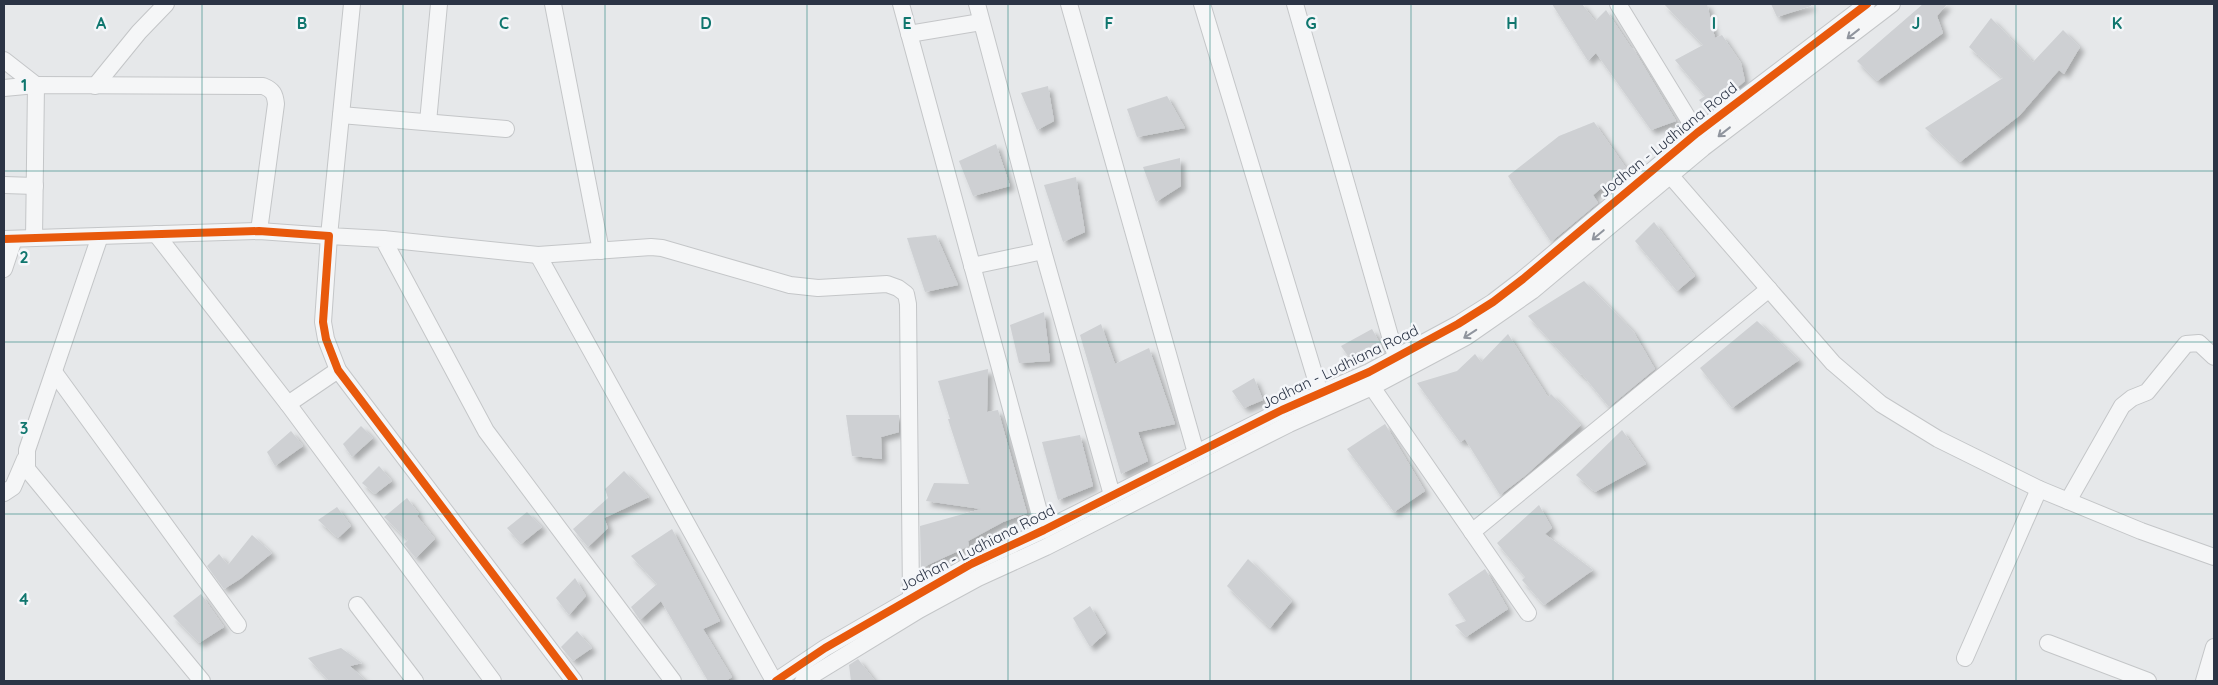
<svg xmlns="http://www.w3.org/2000/svg" width="2218" height="685" viewBox="0 0 2218 685" font-family="Quicksand,sans-serif">
	<style>
		.building { fill: #ced0d3; filter: url(#shadow) }
		.lines { fill: none; stroke-linecap: round; stroke-linejoin: round }
		.minor-casing { stroke: #c4c6c8; stroke-width: 18 }
		.minor { stroke: #f5f6f7; stroke-width: 16 }
		.cycleway-casing { stroke: #f4f6f9; stroke-width: 11 }
		.cycleway { stroke: #e8590c; stroke-width: 8 }
		.oneway { stroke: #90959e }
		.grid { fill: none; stroke: #0f766e; stroke-width: 1; stroke-opacity: 0.55 }
		.labels { text-anchor: middle; stroke-width: 5; stroke-linejoin: round; paint-order: stroke }
		.street-label { font-size: 15px; fill: #2b3445; stroke: #f4f6f9 }
		.grid-label { font-size: 16px; text-anchor: middle; font-weight: bold; fill: #0f766e; stroke: #f4f6f9; stroke-width: 5; stroke-linejoin: round; paint-order: stroke }
	</style>
	<defs>
		<filter id="shadow"><feDropShadow dx="4.5" dy="4.5" stdDeviation="2.5" flood-color="#0004"/></filter>
	</defs>
	<rect width="100%" height="100%" fill="#e6e8ea"/>
	<!-- building -->
	<g class="building">
		<path d="M1552,4H1582L1595,21L1606,10L1632,49L1633,48L1676,121L1651,130L1596,53L1588,61Z"/>
		<path d="M1664,4H1707L1715,38L1722,35L1741,63L1745,81L1709,111L1699,100L1705,96L1675,60L1703,45Z"/>
		<path d="M1771,4H1811V6L1777,17Z"/>
		<path d="M1923,4H1947L1937,16L1943,33L1877,81L1857,61Z"/>
		<path d="M1991,18L2033,62L2063,30L2080,47L2064,74L2059,70L2020,115L1960,162L1925,128L2003,78L1969,47Z"/>
		<path d="M1048,86L1054,121L1037,130L1021,93Z"/>
		<path d="M1167,96L1185,128L1137,137L1127,109Z"/>
		<path d="M1594,122L1626,168L1593,195L1598,203L1551,242L1508,176L1559,136Z"/>
		<path d="M996,144L1010,186L973,196L959,161Z"/>
		<path d="M1180,158L1181,186L1156,202L1143,167Z"/>
		<path d="M1076,177L1085,232L1063,242L1044,185Z"/>
		<path d="M1654,222L1695,276L1677,291L1635,241Z"/>
		<path d="M936,235L958,285L925,292L907,238Z"/>
		<path d="M1584,281L1633,331L1655,369L1609,407L1582,374L1581,375L1528,316Z"/>
		<path d="M1044,312L1050,361L1019,363L1010,325Z"/>
		<path d="M1757,321L1799,360L1732,408L1700,368Z"/>
		<path d="M1101,324L1115,364L1149,348L1175,424L1138,432L1148,461L1121,474L1080,335Z"/>
		<path d="M1372,329L1382,347L1348,356L1341,346Z"/>
		<path d="M1508,334L1548,397L1551,394L1581,425L1526,475L1500,495L1465,439L1460,442L1417,383L1457,371L1475,354L1481,362Z"/>
		<path d="M988,369L987,412L998,410L1027,513L1003,522L968,541L969,546L921,568L920,526L981,509L926,501L934,483L969,484L948,419H950L938,381Z"/>
		<path d="M1254,378L1263,400L1244,408L1232,391Z"/>
		<path d="M846,415H899V432L881,437L882,459L852,456Z"/>
		<path d="M1385,424L1425,491L1394,512L1347,449Z"/>
		<path d="M361,426L373,438L352,457L343,444Z"/>
		<path d="M1622,430L1646,464L1595,492L1576,475Z"/>
		<path d="M291,431L303,446L275,466L267,452Z"/>
		<path d="M1080,435L1093,486L1058,500L1042,442Z"/>
		<path d="M379,466L392,481L375,494L362,483Z"/>
		<path d="M624,471L649,497L604,518L608,528L588,547L573,529L608,498L605,489Z"/>
		<path d="M407,498L419,514L417,516L435,539L416,558L404,544L408,540L384,517Z"/>
		<path d="M1539,505L1552,528L1545,534L1593,570L1544,605L1522,580L1525,577L1497,543Z"/>
		<path d="M337,507L351,526L338,538L318,520Z"/>
		<path d="M527,512L542,527L521,544L507,528Z"/>
		<path d="M672,529L720,621L703,629L732,677L726,681H708L661,601L640,620L631,607L657,584L631,556Z"/>
		<path d="M252,535L272,553L240,579L224,589L207,566L219,554L228,565Z"/>
		<path d="M1248,559L1292,601L1270,628L1227,586Z"/>
		<path d="M1485,569L1508,609L1466,637L1455,625L1466,621L1448,594Z"/>
		<path d="M575,578L586,596L569,615L556,598Z"/>
		<path d="M201,594L224,627L199,643L173,616Z"/>
		<path d="M1090,606L1106,633L1090,647L1073,618Z"/>
		<path d="M577,631L592,648L573,661L561,647Z"/>
		<path d="M341,648L362,663L350,666L366,681H329L308,658Z"/>
		<path d="M858,659L875,681H851L849,665Z"/>
	</g>
	<g class="lines">
		<!-- minor casing -->
		<g class="minor-casing">
			<g id="minor">
				<path d="M352,4L329,236L383,239L486,431L673,681"/>
				<path d="M553,4L601,251"/>
				<path d="M901,4L1044,530"/>
				<path d="M977,4L1043,251L1112,495"/>
				<path d="M1069,4L1196,453"/>
				<path d="M1202,4L1320,393"/>
				<path d="M1295,4L1396,357"/>
				<path d="M1618,4L1697,133"/>
				<path d="M909,34L981,22"/>
				<path d="M4,60L36,85L34,238"/>
				<path d="M95,86L139,32L166,4"/>
				<path d="M4,88L36,85L263,86C273,90 275,94 276,104L259,231"/>
				<path d="M341,115L506,129"/>
				<path d="M428,122L439,4"/>
				<path d="M1663,167L1833,363L1881,404L1938,439L2039,489L2141,531L2214,557"/>
				<path d="M4,185L35,186"/>
				<path d="M156,234L288,404L493,681"/>
				<path d="M100,236L27,450V469L202,681"/>
				<path d="M4,239L259,231L329,236L323,322L326,339L338,370L574,681"/>
				<path d="M383,239L538,255L651,247L662,248L790,285L818,288L887,284L898,288L906,294L908,304L911,597"/>
				<path d="M538,255L774,681"/>
				<path d="M972,266L1043,251"/>
				<path d="M4,269L14,239"/>
				<path d="M54,372L238,625"/>
				<path d="M1372,387L1528,613"/>
				<path d="M288,404L338,370"/>
				<path d="M4,493L13,487L25,459"/>
				<path d="M2068,501L2122,406L2132,398L2147,392L2186,344L2199,343L2214,357"/>
				<path d="M1472,532L1769,289"/>
				<path d="M357,605L415,681"/>
				<path d="M2048,643L2148,681"/>
				<path d="M1965,658L2039,489"/>
				<path d="M776,681L825,648L971,564L1044,530L1282,410L1369,372L1458,324L1493,302L1523,279L1697,133L1867,4"/>
				<path d="M803,681L919,610L978,578L1046,547L1289,424L1372,387L1466,337L1532,291L1703,148L1892,4"/>
				<path d="M2204,681L2214,647"/>
			</g>
		</g>
		<!-- minor -->
		<use href="#minor" class="minor"/>
		<!-- cycleway casing -->
		<g class="cycleway-casing">
			<g id="cycleway">
				<path d="M4,239L259,231L329,236L323,322L326,339L338,370L574,681"/>
				<path d="M776,681L825,648L971,564L1044,530L1282,410L1369,372L1458,324L1493,302L1523,279L1697,133L1867,4"/>
			</g>
		</g>
		<!-- cycleway -->
		<use href="#cycleway" class="cycleway"/>
	</g>
	<!-- one-way arrows -->
	<defs><path id="oneway-shaft" d="M-6 0H5M1.5-3L5.5 0L1.5 3" fill="none" stroke-width="1.6" stroke-linecap="round" stroke-linejoin="round" transform="scale(1.25)"/></defs>
	<g class="oneway">
		<use href="#oneway-shaft" transform="translate(1853 34) rotate(142)"/>
		<use href="#oneway-shaft" transform="translate(1724 132) rotate(142)"/>
		<use href="#oneway-shaft" transform="translate(1598 235) rotate(140)"/>
		<use href="#oneway-shaft" transform="translate(1470 334) rotate(147)"/>
	</g>
	<!-- grid -->
	<path class="grid" d="M202,4V681M403,4V681M605,4V681M807,4V681M1008,4V681M1210,4V681M1411,4V681M1613,4V681M1815,4V681M2016,4V681M4,171H2214M4,342H2214M4,514H2214"/>
	<g class="labels">
		<!-- street labels -->
		<g class="street-label">
			<text transform="translate(1668 140) rotate(-39)" y="5">Jodhan - Ludhiana Road</text>
			<text transform="translate(1340 367) rotate(-26)" y="5">Jodhan - Ludhiana Road</text>
			<text transform="translate(977 548) rotate(-27)" y="5">Jodhan - Ludhiana Road</text>
		</g>
	</g>
	<g class="grid-label">
		<text x="101" y="29">A</text>
		<text x="302" y="29">B</text>
		<text x="504" y="29">C</text>
		<text x="706" y="29">D</text>
		<text x="907" y="29">E</text>
		<text x="1109" y="29">F</text>
		<text x="1311" y="29">G</text>
		<text x="1512" y="29">H</text>
		<text x="1714" y="29">I</text>
		<text x="1916" y="29">J</text>
		<text x="2117" y="29">K</text>
		<text x="24" y="91">1</text>
		<text x="24" y="263">2</text>
		<text x="24" y="434">3</text>
		<text x="24" y="605">4</text>
	</g>
	<!-- border -->
	<rect width="2218" height="685" fill="none" stroke="#2b3445" stroke-width="10"/>
</svg>
